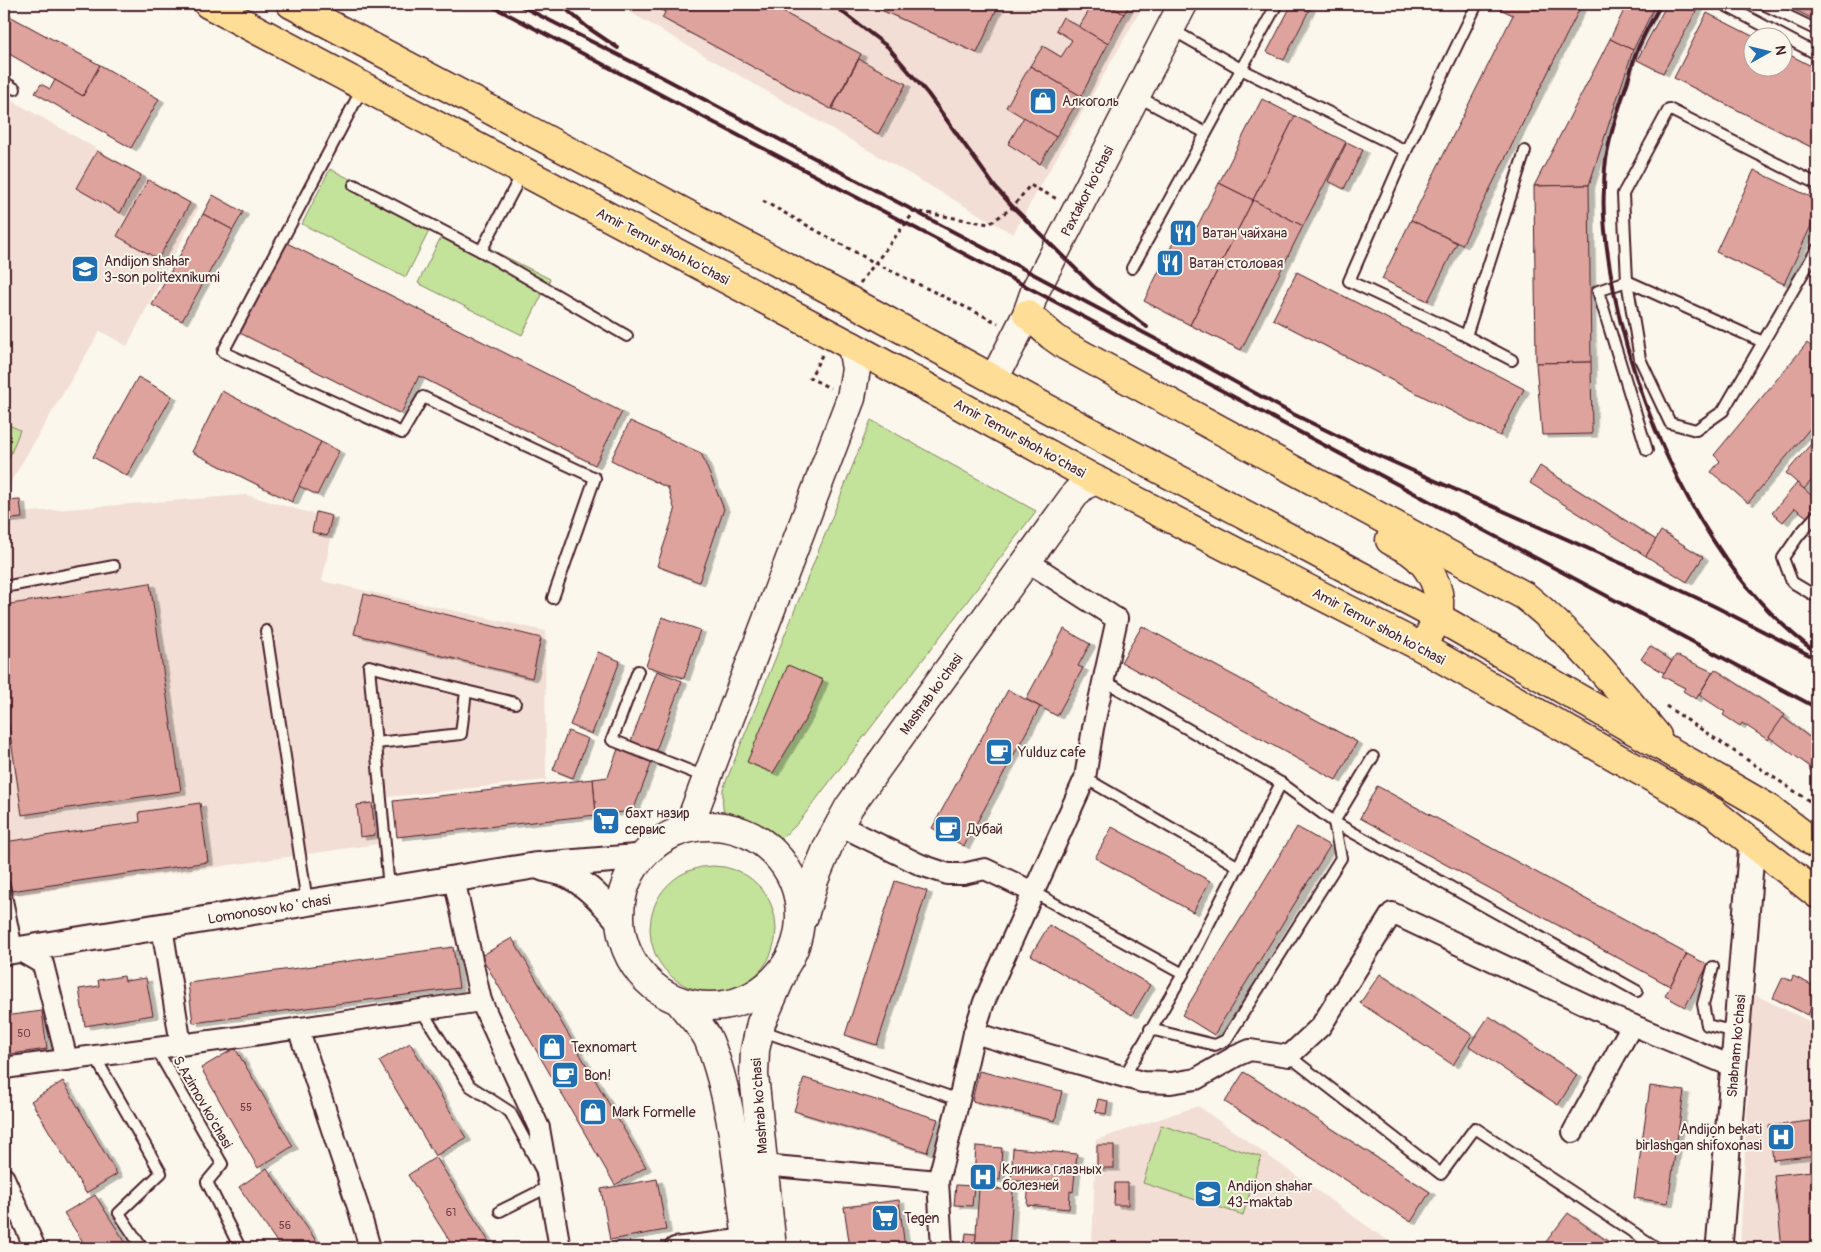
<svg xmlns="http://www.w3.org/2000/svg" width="1821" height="1252" viewBox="0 0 1821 1252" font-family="Pangolin,sans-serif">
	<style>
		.built { fill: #f2ded4 }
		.green { fill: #c3e39b; stroke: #868163 }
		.building { fill: #dda39c; stroke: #4a1f2b; filter: url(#shadow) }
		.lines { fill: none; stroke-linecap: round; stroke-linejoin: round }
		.service-casing { stroke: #4a1f2b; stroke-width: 14 }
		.minor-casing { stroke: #4a1f2b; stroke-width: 24 }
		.tertiary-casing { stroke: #4a1f2b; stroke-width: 29 }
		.secondary-casing { stroke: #4a1f2b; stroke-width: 31 }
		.primary-casing { stroke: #4a1f2b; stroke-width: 31 }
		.path { stroke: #4a1f2b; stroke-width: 3; stroke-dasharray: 4 4; stroke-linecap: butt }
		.service { stroke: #fbf7ec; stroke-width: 10 }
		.minor { stroke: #fbf7ec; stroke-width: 20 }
		.tertiary { stroke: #fbf7ec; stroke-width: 25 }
		.secondary { stroke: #fbf7ec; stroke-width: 28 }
		.primary { stroke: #fedd96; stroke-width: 28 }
		.rail { stroke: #4a1f2b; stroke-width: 4 }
		.labels { text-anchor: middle; stroke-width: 4; stroke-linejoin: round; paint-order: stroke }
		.number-label { font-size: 11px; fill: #6f4047 }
		.poi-label { font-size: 14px; fill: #4a1f2b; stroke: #fbf7ec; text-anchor: start }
		.street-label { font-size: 14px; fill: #4a1f2b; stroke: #fbf7ec }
	</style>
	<defs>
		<filter id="shadow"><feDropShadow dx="5.5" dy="3" stdDeviation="0" flood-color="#0004"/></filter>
	</defs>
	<rect width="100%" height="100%" fill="#fbf7ec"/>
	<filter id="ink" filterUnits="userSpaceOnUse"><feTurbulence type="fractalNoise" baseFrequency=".02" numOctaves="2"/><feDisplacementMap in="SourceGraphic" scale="10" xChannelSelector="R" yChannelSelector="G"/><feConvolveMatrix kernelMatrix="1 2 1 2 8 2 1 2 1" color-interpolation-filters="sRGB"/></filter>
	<g filter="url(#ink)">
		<!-- built -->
		<g class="built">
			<path d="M616,4H1144L1013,234Z"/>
			<path d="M4,96L199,207L127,346L100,331L4,493Z"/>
			<path d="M246,495L335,520L322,581L545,631L546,780L388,797L392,842L4,897V514Z"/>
			<path d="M1753,994L1817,1025V1248H1740Z"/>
			<path d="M1198,1106L1398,1248H1092L1096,1140Z"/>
		</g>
		<!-- green -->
		<g class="green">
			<path d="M330,169L434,221L406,277L302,224Z"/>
			<path d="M446,227L550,279L522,335L418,283Z"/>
			<path d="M871,420L1036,511L802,818C795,826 788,835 778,838C757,846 728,831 723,808C722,803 723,795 723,789Z"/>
			<path d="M4,423L20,430L4,471Z"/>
			<circle cx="713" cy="929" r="63"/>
			<path d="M1161,1125L1261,1157L1243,1215L1143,1183Z"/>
		</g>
		<!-- building -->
		<g class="building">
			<path d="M649,4H670L665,12Z"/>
			<path d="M670,4H768L861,54L831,109L662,18Z"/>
			<path d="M868,4H999L977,53Z"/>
			<path d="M1093,4H1107L1124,14L1108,44L1079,27Z"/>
			<path d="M1107,4H1130L1124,14Z"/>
			<path d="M1292,4H1301L1310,8L1284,60L1267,52Z"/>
			<path d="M1490,4H1582L1462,245L1411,220L1513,15Z"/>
			<path d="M1627,4H1656L1633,50L1610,39Z"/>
			<path d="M1667,4H1700L1663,73L1637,60Z"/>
			<path d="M1783,4H1817V21Z"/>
			<path d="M4,13L100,65L83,96L4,51Z"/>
			<path d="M1707,13L1756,38H1754V68H1784V52L1817,69V150L1674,78Z"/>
			<path d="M1063,17L1108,44L1081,96L1030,66L1043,46L1061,57L1072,40L1056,30Z"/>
			<path d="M1610,39L1633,50L1589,185L1534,186Z"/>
			<path d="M859,59L906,84L878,134L832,109Z"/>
			<path d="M100,65L159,99L131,148L35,93L41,84L50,89L55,80L83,96Z"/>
			<path d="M1030,66L1081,96L1056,137L1006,107Z"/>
			<path d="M1262,99L1295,116L1253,200L1219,183Z"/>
			<path d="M1295,116L1346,142L1303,226L1253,200Z"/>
			<path d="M1024,117L1056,137L1040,164L1008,144Z"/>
			<path d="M1347,142L1363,150L1344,189L1328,181Z"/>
			<path d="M97,151L141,175L120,213L76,188Z"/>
			<path d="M1754,170L1817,200V213L1784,284L1716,252Z"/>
			<path d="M148,180L190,203L158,259L117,236Z"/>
			<path d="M1219,183L1253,200L1190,325L1144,301L1184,221L1197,227Z"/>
			<path d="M1589,185L1591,362L1536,363L1534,186Z"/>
			<path d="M213,195L243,212L233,230L203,214Z"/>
			<path d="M1253,200L1303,226L1241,350L1190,325Z"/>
			<path d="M203,214L233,230L182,321L152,305Z"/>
			<path d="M1411,220L1457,243L1428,301L1382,279Z"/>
			<path d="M285,242L622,412L595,465L419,376L401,414L240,333Z"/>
			<path d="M1297,272L1524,389L1500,436L1273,319Z"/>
			<path d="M1807,343L1814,349L1817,344V420L1748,503L1711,472L1720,461L1714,455Z"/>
			<path d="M1591,362L1592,434L1542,435L1536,363Z"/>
			<path d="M138,377L172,396L127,476L93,457Z"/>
			<path d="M222,391L321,442L292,502L192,452Z"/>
			<path d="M630,421L701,453L724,509L699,582L657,566L675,511L668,488L611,460Z"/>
			<path d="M1817,437V474L1804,489L1786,473Z"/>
			<path d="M321,442L339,451L317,495L299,486Z"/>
			<path d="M1540,466L1656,540L1646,556L1530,483Z"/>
			<path d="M1797,483L1817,500V505L1807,517L1795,508L1783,522L1772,513Z"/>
			<path d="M20,500L22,518L4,520V501Z"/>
			<path d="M316,512L332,516L327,536L312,532Z"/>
			<path d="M1661,531L1703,557L1687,582L1646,556Z"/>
			<path d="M150,583L181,791L22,815L4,692V605Z"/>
			<path d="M364,594L541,638L532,678L354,634Z"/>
			<path d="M662,617L700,630L684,678L646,666Z"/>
			<path d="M1142,626L1357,742L1336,780L1121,662Z"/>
			<path d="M1064,629L1090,644L1078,666L1083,668L1057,716L1026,699Z"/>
			<path d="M1650,646L1672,661L1664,673L1641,659Z"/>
			<path d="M598,652L620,661L592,734L570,725Z"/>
			<path d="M1676,655L1713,672L1696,699L1683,691L1685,688L1662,676Z"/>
			<path d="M788,665L823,680L808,715L773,773L747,762Z"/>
			<path d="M1715,669L1785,715L1768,740L1742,723L1740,726L1723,715L1725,712L1699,695Z"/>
			<path d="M657,671L682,681L655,753L630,744Z"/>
			<path d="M1008,690L1040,707L964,846L932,828Z"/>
			<path d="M1783,717L1817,743V775L1810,770L1809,766L1769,737Z"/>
			<path d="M568,731L588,739L573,778L553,770Z"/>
			<path d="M618,749L652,762L633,811L596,815L593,779L608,777Z"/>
			<path d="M593,779L596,815L397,837L393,801Z"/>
			<path d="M1377,786L1687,954L1670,986L1360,818Z"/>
			<path d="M200,803L208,862L4,892V842L140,822L139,812Z"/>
			<path d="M372,803L375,835L360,837L357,805Z"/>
			<path d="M1112,827L1210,881L1193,912L1095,858Z"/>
			<path d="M1297,827L1330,846L1214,1035L1182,1015Z"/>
			<path d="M895,881L927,891L877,1045L845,1035Z"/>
			<path d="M1049,925L1150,985L1132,1015L1031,955Z"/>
			<path d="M512,938L646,1167L615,1185L481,956Z"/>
			<path d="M453,947L459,988L193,1023L188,983Z"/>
			<path d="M1687,954L1708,965L1685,1007L1665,996Z"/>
			<path d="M1380,974L1472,1035L1453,1065L1360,1003Z"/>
			<path d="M124,976L125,981L146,978L153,1015L85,1026L79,989L99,986L98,980Z"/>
			<path d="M1793,976L1814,986L1812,991L1817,994L1808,1015L1773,998L1783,977L1791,981Z"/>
			<path d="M42,1011L47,1049L4,1055V1016Z"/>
			<path d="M1489,1016L1577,1075L1558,1105L1469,1046Z"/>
			<path d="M410,1043L466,1138L435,1156L379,1061Z"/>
			<path d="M235,1048L293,1146L258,1168L201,1068Z"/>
			<path d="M979,1071L1062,1091L1055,1121L972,1101Z"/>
			<path d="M1244,1072L1430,1192L1411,1222L1225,1102Z"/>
			<path d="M804,1078L938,1119L927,1152L794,1111Z"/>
			<path d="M63,1081L117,1174L86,1193L31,1101Z"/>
			<path d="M1650,1086L1684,1091L1668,1203L1634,1198Z"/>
			<path d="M1098,1099L1108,1101L1106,1114L1095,1112Z"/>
			<path d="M1817,1120V1155L1773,1160L1769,1126Z"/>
			<rect x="1097" y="1145" width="17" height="23"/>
			<path d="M976,1146L1002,1148L1000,1180L974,1178Z"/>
			<path d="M1013,1148L1077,1154L1073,1192L1070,1191L1069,1209L1027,1205L1029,1182L1011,1180Z"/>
			<path d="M436,1157L493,1248H454L408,1175Z"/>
			<path d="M267,1168L289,1201L321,1248H281L239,1187Z"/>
			<path d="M1812,1171L1814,1197H1817V1215H1816L1817,1248H1782L1774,1175Z"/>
			<path d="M657,1179L666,1230L610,1240L601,1189Z"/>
			<path d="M1115,1183H1128V1205H1114Z"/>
			<path d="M956,1185L974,1186L972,1206L954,1205Z"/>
			<path d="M979,1188L1013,1190L1009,1248H975Z"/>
			<path d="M95,1195L129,1248H87L64,1213Z"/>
			<path d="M899,1200L905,1248H850L844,1207Z"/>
			<path d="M1568,1213L1617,1248H1552L1545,1243Z"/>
			<path d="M966,1233L976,1234L975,1248H964Z"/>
		</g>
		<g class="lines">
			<!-- service casing -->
			<g class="service-casing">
				<g id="service">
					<path d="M1723,4L1817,54"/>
					<path d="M1763,4L1817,30"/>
					<path d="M1171,29L1241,69L1406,151L1476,6"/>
					<path d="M4,82L15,89"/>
					<path d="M363,87L223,352L402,433L423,397L595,478L553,598"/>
					<path d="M1137,96L1206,133"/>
					<path d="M1406,151L1349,281L1466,336L1525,151"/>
					<path d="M1817,184L1669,109L1623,194L1627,281L1640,359L1670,423L1696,430L1723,411L1817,249"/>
					<path d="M354,185L481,251L627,336"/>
					<path d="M481,251L523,172"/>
					<path d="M1132,268L1277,4"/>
					<path d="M1466,336L1512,360"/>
					<path d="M1647,450L1598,291L1627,281L1763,342"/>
					<path d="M1817,515L1799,535L1783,558L1792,582L1817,597"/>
					<path d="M4,587L114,566"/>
					<path d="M266,631L307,902"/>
					<path d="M638,671L612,740L705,777"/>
					<path d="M1103,680L1281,783L1183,974L1124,1077"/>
					<path d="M466,691L515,703"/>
					<path d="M376,743L461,734L466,691L369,666C375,740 382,814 389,889"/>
					<path d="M1085,778L1239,867"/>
					<path d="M1281,783L1334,822L1637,991"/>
					<path d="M4,885L17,949"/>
					<path d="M1033,892L1183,974"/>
					<path d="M1713,967L1703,1004L1707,1025L1736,1032"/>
					<path d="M421,1010L470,1086L510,1112L540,1168"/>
					<path d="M1150,1029L1215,1045L1226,1040L1341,858L1334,822L1373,757"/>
					<path d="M760,1030L959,1100"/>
					<path d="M156,1048L222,1164L207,1182L240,1248"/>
					<path d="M1289,1056L1441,1174L1475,1128L1657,1248"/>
					<path d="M95,1057L161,1173L119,1213L142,1248"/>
					<path d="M500,1211L550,1186L549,1185"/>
				</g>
			</g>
			<!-- minor casing -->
			<g class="minor-casing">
				<g id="minor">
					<path d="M839,825L921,865L948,874H963L985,869L1033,892"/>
					<path d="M162,927L181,1045"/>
					<path d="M17,949L43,964L67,1060"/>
					<path d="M481,1001L539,1128L560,1248"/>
					<path d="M298,1028L359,1210L370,1248"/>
					<path d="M974,1033L984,1002L1085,778L1093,728L1117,619L1027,561"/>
					<path d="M4,1068L233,1038L481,1001L454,879"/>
					<path d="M1573,1132L1632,1025"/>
					<path d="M763,1165L938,1181L942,1248"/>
					<path d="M4,1178L35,1248"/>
					<path d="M938,1181L959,1100L974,1033L1142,1082L1171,1083L1196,1079L1236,1056L1250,1050L1289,1056L1321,1026L1392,913L1608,1015L1734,1067"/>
					<path d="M675,1248L747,1239"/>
				</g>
			</g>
			<!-- tertiary casing -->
			<g class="tertiary-casing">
				<g id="tertiary">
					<path d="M543,868C549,870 557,871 563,873C585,881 605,904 620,922"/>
					<path d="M4,952L533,866L642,857"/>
					<path d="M1719,1248L1752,843"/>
				</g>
			</g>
			<!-- secondary casing -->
			<g class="secondary-casing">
				<g id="secondary">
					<path d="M994,379L1027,314L1035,291L1183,4"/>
					<circle cx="710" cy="916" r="90"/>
					<path d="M688,828L851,398L856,369L852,346"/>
					<path d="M804,916L814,880L829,844L849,807L1076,493L1083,486L1096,480"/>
					<path d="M679,1001C687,1013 704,1028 709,1041C734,1103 739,1182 748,1248"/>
					<path d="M772,1248L754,1075L755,1050L761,1023L782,975"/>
				</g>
			</g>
			<!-- primary casing -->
			<g class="primary-casing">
				<g id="primary">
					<path d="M208,4L852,346L1096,480L1423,648L1713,812L1817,894"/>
					<path d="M291,4L847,299L1114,445L1438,617L1770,809L1817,845"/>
					<path d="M1027,314L1052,336L1066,346L1525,596C1575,636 1616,686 1657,736"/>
					<path d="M1390,540C1396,544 1404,547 1410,551C1428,563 1441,587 1439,609C1439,617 1435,624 1431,631"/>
				</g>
			</g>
			<!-- path -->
			<g class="path">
				<path d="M763,201L875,263L998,323"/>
				<path d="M860,283L915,211L989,224L1013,207L1030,185L1057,199"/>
				<path d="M822,355L810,378L830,388"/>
				<path d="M1666,706L1817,806"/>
			</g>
			<!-- service -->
			<use href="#service" class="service"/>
			<!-- minor -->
			<use href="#minor" class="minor"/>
			<!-- tertiary -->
			<use href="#tertiary" class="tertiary"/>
			<!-- secondary -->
			<use href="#secondary" class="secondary"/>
			<!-- primary -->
			<use href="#primary" class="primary"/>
			<!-- rail -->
			<g class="rail">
				<path d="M488,4L1035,291L1817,708"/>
				<path d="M517,4L660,76L1197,361L1291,413L1375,454L1659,580L1714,606L1817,659"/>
				<path d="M560,4L587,27L618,48"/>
				<path d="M832,4L888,47L928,94L995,187L1013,207L1093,286L1147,327"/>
				<path d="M1661,4C1654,17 1646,30 1640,44C1634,55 1632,68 1628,80C1621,102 1612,126 1608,149C1605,162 1604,177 1604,190C1602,216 1606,244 1610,269C1631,404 1704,571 1817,653"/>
			</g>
		</g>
	</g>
	<!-- icons -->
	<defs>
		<g id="shop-square" transform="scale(1.4375)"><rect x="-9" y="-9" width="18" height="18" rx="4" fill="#1f6fb2" stroke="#fbf7ec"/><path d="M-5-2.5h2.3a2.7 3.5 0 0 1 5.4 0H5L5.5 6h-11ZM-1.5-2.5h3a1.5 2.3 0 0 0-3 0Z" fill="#fff"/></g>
		<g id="restaurant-square" transform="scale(1.4375)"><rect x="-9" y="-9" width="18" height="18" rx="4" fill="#1f6fb2" stroke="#fbf7ec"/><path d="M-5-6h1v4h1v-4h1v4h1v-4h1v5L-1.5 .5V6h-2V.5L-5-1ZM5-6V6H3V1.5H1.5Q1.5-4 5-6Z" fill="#fff"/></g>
		<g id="school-square" transform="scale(1.4375)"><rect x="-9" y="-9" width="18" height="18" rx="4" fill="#1f6fb2" stroke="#fbf7ec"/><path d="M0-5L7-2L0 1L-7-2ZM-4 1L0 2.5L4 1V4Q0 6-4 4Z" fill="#fff"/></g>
		<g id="cafe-square" transform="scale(1.4375)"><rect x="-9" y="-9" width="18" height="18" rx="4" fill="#1f6fb2" stroke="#fbf7ec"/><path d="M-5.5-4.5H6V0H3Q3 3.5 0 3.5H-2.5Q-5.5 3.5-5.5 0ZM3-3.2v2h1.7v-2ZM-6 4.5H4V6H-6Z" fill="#fff"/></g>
		<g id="supermarket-square" transform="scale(1.4375)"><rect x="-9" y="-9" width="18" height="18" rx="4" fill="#1f6fb2" stroke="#fbf7ec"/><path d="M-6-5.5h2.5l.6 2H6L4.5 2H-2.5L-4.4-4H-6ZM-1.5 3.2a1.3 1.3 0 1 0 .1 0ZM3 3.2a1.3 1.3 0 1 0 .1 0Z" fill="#fff"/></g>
		<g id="hospital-square" transform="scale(1.4375)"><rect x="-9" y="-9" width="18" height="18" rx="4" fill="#1f6fb2" stroke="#fbf7ec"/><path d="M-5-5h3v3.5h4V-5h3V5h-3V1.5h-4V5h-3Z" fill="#fff"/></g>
	</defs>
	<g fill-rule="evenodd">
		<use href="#shop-square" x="1043" y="101"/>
		<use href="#restaurant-square" x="1183" y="233"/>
		<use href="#restaurant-square" x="1170" y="263"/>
		<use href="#school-square" x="85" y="269"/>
		<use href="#cafe-square" x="999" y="752"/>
		<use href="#supermarket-square" x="606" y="821"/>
		<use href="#cafe-square" x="948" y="829"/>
		<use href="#shop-square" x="552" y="1047"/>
		<use href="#cafe-square" x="565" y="1075"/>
		<use href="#shop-square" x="593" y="1112"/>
		<use href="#hospital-square" x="1781" y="1137"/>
		<use href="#hospital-square" x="983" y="1177"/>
		<use href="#school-square" x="1208" y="1194"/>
		<use href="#supermarket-square" x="885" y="1218"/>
	</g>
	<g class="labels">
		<!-- number labels -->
		<g class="number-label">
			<text x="24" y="1037">50</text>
			<text x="246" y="1111">55</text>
			<text x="451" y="1216">61</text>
			<text x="285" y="1229">56</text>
		</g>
		<!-- poi labels -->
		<g class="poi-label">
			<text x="1062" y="106">Алкоголь</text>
			<text x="1202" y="238">Ватан чайхана</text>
			<text x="104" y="266">Andijon shahar<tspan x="104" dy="16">3-son politexnikumi</tspan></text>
			<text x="1189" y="268">Ватан столовая</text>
			<text x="1018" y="757">Yulduz cafe</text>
			<text x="625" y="818">бахт назир<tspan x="625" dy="16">сервис</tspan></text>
			<text x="967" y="834">Дубай</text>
			<text x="571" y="1052">Texnomart</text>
			<text x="584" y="1080">Bon!</text>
			<text x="612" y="1117">Mark Formelle</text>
			<text x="1762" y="1134" text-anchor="end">Аndijon bekati<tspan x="1762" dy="16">birlashgan shifoxonasi</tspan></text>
			<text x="1002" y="1174">Клиника глазных<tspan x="1002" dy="16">болезней</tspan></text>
			<text x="1227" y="1191">Andijon shahar<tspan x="1227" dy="16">43-maktab</tspan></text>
			<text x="904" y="1223">Tegen</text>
		</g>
		<!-- street labels -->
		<g class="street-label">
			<text transform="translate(1087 191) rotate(-63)" y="5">Paxtakor ko'chasi</text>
			<text transform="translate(663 246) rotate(28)" y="5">Amir Temur shoh ko'chasi</text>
			<text transform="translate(1020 438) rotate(29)" y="5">Amir Temur shoh ko'chasi</text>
			<text transform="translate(1379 626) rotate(28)" y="5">Amir Temur shoh ko'chasi</text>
			<text transform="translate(931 694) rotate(-54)" y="5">Mashrab ko'chasi</text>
			<text transform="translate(269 909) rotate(-9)" y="5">Lomonosov koʻchasi</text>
			<text transform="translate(1736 1046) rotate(-85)" y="5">Shabnam ko'chasi</text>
			<text transform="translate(203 1102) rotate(60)" y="5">S.Azimov ko'chasi</text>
			<text transform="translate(759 1106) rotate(-94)" y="5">Mashrab ko'chasi</text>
		</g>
	</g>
	<!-- margin -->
	<rect width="1821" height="1252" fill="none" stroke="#fbf7ec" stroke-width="20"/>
	<rect x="10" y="10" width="1801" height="1232" fill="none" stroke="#4a1f2b" stroke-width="2" filter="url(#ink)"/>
	<!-- north arrow -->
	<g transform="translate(1768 52) rotate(82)"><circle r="24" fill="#fbf7ec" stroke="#b4a19f"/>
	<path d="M0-4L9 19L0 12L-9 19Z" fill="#1f6fb2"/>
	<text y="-8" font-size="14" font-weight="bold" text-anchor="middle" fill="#4a1f2b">N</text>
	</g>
</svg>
